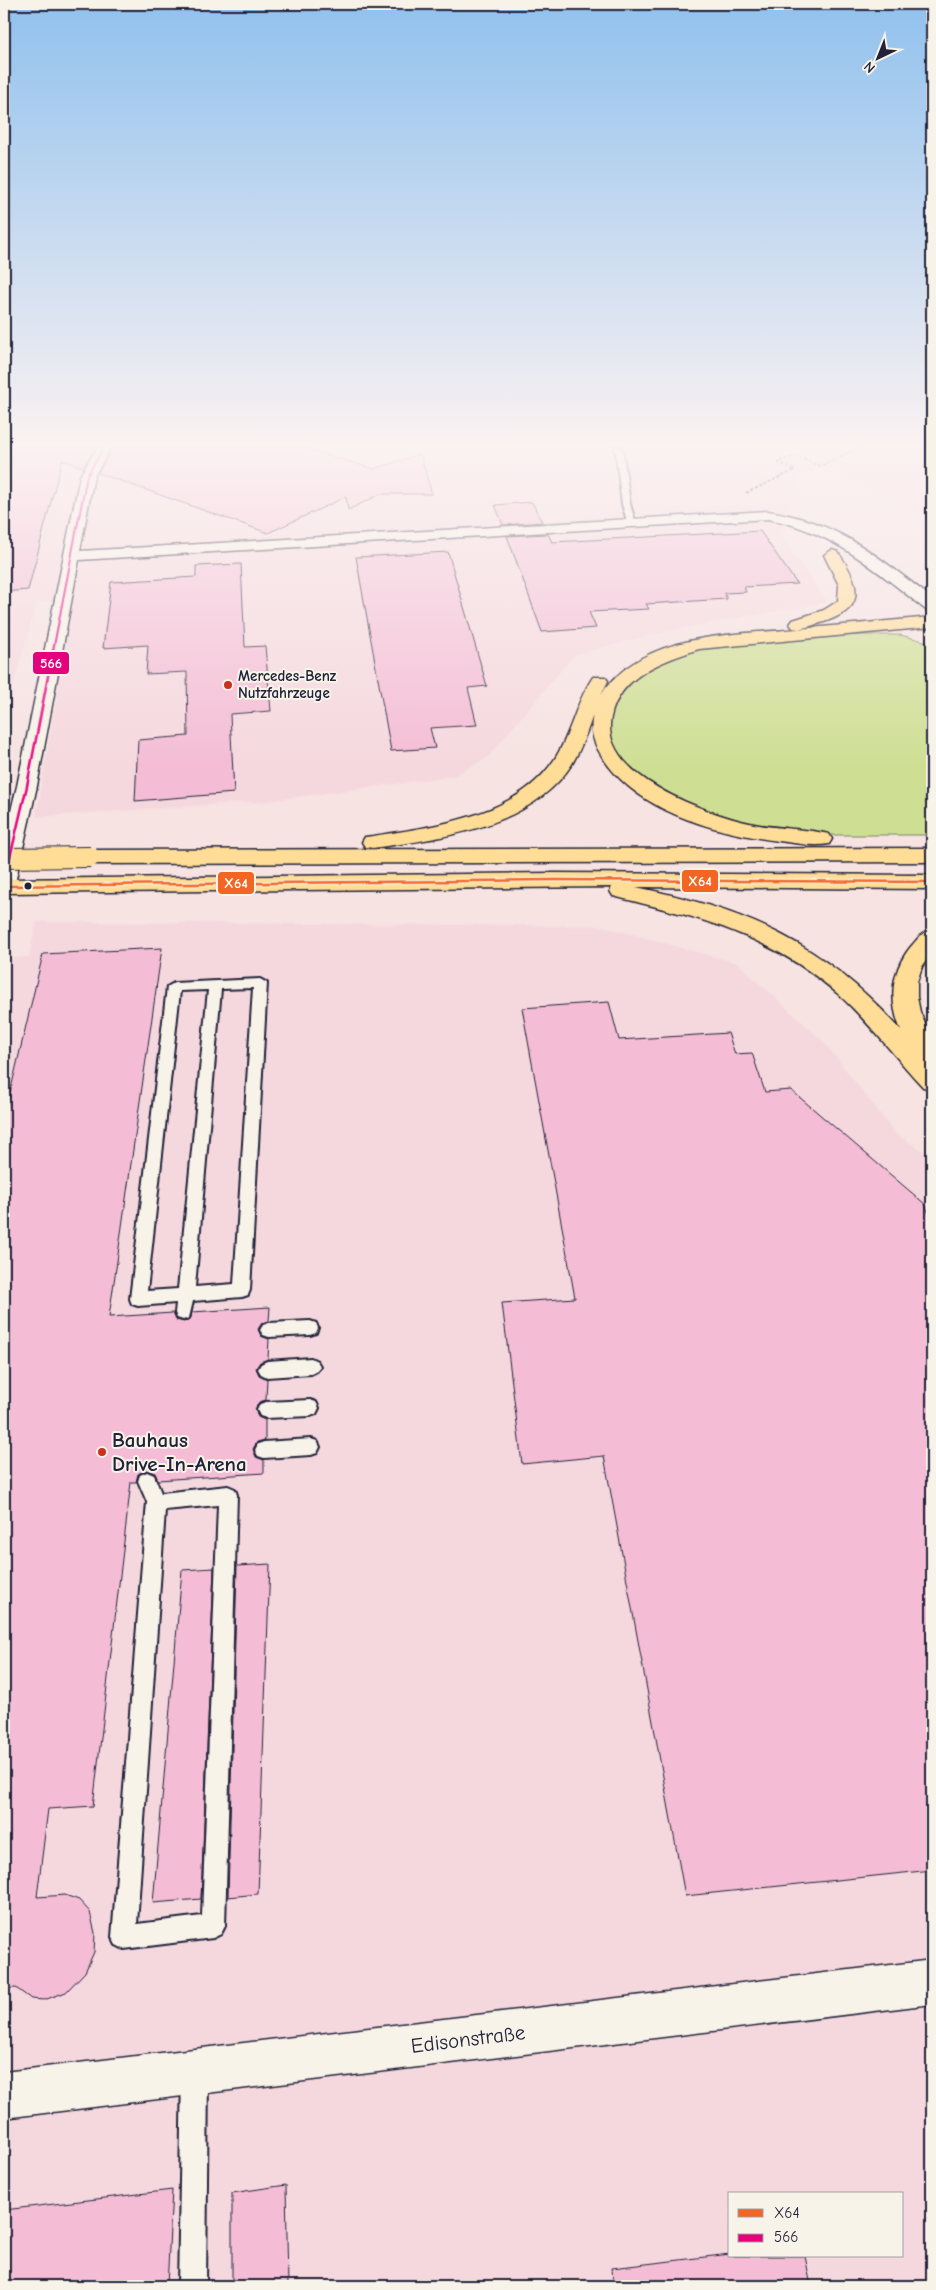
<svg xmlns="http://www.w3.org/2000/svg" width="936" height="2290" viewBox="0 0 936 2290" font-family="'Comic Neue',sans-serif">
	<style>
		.built { fill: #f5d8de; fill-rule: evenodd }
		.green { fill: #cedf93; stroke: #788067 }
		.building { fill: #f4bdd5; stroke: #22223b }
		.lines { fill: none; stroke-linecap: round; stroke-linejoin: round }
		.lane-casing { stroke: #22223b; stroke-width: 4 }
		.street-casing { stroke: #22223b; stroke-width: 3 }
		.secondary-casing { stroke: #22223b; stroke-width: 3 }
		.highway-casing { stroke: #22223b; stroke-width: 3 }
		.path { stroke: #22223b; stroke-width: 2; stroke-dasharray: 3 2; stroke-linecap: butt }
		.lane { fill: #f7f3e8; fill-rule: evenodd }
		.street { fill: #f7f3e8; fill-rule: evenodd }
		.secondary { fill: #f7f3e8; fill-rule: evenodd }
		.highway { fill: #ffdd96; fill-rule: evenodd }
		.highway-bridge-casing { stroke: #22223b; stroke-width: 22; stroke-linecap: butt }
		.highway-bridge { stroke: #ffdd96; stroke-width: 20 }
		.bus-1-casing { stroke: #f7f3e8; stroke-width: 5 }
		.bus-2-far1-casing { stroke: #f7f3e8; stroke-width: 4 }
		.bus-2-casing { stroke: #f7f3e8; stroke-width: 5 }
		.bus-1 { stroke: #f26522; stroke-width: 2.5 }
		.bus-2-far1 { stroke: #e5007d; stroke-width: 2 }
		.bus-2 { stroke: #e5007d; stroke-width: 2.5 }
		.poi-dot { fill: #c8321e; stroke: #f7f3e8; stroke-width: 2 }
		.bus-dot { fill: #22223b; stroke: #f7f3e8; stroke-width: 2 }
		.labels { text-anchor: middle; stroke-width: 4; stroke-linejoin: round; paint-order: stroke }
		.far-poi-label { font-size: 15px; font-weight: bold; fill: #22223b; stroke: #f7f3e8; text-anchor: start }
		.near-poi-label { font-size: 21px; font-weight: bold; fill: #22223b; stroke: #f7f3e8; text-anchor: start }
		.near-street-label { font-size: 21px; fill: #22223b; stroke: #f7f3e8 }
		.line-badge { stroke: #f7f3e8; stroke-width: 2 }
		.badge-label { font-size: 14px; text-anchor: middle; font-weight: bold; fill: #fff }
	</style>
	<rect width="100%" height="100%" fill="#f6e3e2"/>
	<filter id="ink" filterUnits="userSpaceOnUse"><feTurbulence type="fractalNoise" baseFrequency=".02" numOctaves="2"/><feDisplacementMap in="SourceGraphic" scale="10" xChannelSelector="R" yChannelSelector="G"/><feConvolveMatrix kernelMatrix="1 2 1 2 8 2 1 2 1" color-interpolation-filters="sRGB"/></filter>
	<g filter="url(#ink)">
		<!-- built -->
		<g class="built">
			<path d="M128,447H932V517L825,467L799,476L782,537L827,602L663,632L574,655L487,758L453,776L267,801L36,817L73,600L4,604V458L121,453Z"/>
			<path d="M37,603L4,717V605Z"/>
			<path d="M37,922L602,926L737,963L824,1042L895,1133L932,1157V2286H4V959L29,957ZM730,2194H902V2256H730Z"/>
		</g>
		<!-- green -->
		<path class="green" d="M858,635H900L932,643V835H802L759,829L691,808L641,779L624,761L612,741L608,722L620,688L647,667L701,647L786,638Z"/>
		<!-- building -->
		<g class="building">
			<path d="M4,447H96L83,467L62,460L28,590L4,592Z"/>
			<path d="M113,447H300L374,469L420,454L432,494H381L348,510L346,497L268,533L98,473Z"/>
			<path d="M532,502L542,522L503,525L495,505Z"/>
			<path d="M760,531L797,584L744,587L746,592L724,593L727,599L646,604L649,609L589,612L596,628L542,632L507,536L548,534L552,542Z"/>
			<path d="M448,552L487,686L468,688L477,725L430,728L435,748L391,751L356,557Z"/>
			<path d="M241,564L245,647L265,646L271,711L230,714L234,793L135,801L138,740L188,736L187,672L146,674L148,645L103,648L111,582L196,577V566Z"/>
			<path d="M162,948L109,1317L173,1313L176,1320L184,1322L191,1318L192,1312L270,1307L269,1321L262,1323L258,1329L261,1336L269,1339L268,1359L260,1362L256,1368L259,1375L267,1379L266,1400L259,1402L255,1409L258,1417L265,1420V1440L257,1442L253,1449L256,1457L264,1460V1473L158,1480L155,1473L146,1470L138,1474L136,1482H131L93,1806L48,1809L37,1897L65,1895L79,1900L90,1912L95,1933L94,1952L85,1972L66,1992L44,2000L31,1999L16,1988L4,1989V1118L43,954Z"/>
			<path d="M609,1002L619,1040L728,1033L735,1054L752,1053L765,1092L791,1090L925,1204L932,1221V1870L685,1896L604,1456L522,1464L502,1303L575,1298L522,1008Z"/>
			<path d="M270,1564L258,1894L228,1897L237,1566Z"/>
			<path d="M214,1568L201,1899L153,1903L182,1570Z"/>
			<path d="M286,2185L288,2286H232V2193Z"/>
			<path d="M172,2190L167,2286H4V2210Z"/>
			<path d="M730,2254V2256H805L811,2286H613L612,2268Z"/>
		</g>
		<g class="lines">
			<!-- lane casing -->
			<g class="lane-casing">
				<g id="lane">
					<path d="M615,447H622L630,504L636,524L632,526L628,524L622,504Z"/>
					<path d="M260,979L267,983L250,1290L248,1295L242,1297L193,1301L189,1318L183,1320L177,1318L175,1313L176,1303L138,1306L132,1304L130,1299L167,987L174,983ZM253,988L234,1284L195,1287L221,989ZM208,990L178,1289L147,1291L180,991Z"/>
					<path d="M310,1321L316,1323L318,1328L316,1333L310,1335L269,1337L263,1335L260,1330L263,1325L269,1323Z"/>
					<path d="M311,1358L317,1361L320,1366L317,1371L311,1374L267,1377L261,1374L258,1369L261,1364L267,1361Z"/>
					<path d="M310,1400L316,1402L319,1408L316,1414L310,1416L266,1418L260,1416L257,1410L260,1404L266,1402Z"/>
					<path d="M311,1439L317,1441L320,1447L317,1453L311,1455L264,1458L258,1456L255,1450L258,1444L264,1442Z"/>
					<path d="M147,1472L154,1475L161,1493L228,1486L235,1489L237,1495L225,1926L221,1934L213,1938L124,1949L116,1945L112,1937L147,1502L138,1481L140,1475ZM218,1505L202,1916L137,1924L165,1510Z"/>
					<path d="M195,2061L204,2065L208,2074L206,2286H178L182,2074L186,2065Z"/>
				</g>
			</g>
			<!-- street casing -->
			<g class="street-casing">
				<path id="street" d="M932,1960V2004L4,2118V2072Z"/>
			</g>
			<!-- secondary casing -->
			<g class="secondary-casing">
				<path id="secondary" d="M98,447H111L94,476L80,551L768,511C839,522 877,556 932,598V611L926,610C877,571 831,530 768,519L79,560L37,786L15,883L12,888L4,890V839L17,786L80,476Z"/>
			</g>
			<!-- highway casing -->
			<g class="highway-casing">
				<g id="highway">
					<path d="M832,550L838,552C874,604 852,616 799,629L793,628L790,624L793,620L824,610L838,601L839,585L824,555Z"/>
					<path d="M932,617V627L699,649C663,661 620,675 611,717C598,777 710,815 754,824C778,829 804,828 829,834L832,839L829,844C813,847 795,843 779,841C718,833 639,813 603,758C594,745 589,731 593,715C587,732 581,749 572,764C531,828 441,838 373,848L365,847L362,842L365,837L373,836C435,826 516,817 554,760C571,735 575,703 593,677H605L608,681L601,695C643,632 732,635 799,629C843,625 888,621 932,617Z"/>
					<path d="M932,848V862L90,864L82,862L79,857L82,852L90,850Z"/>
					<path d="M555,873L932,875V889L636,887C748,910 824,944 901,1030C888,1000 891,968 914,943C920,936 923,932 932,930V951L922,967L917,982V997L920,1012L932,1040V1089L923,1087C894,1056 869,1022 838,994C770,934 697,917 613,896L610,891L612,887L4,893V879Z"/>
				</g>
			</g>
			<!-- path -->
			<path class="path" d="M746,493L795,470L778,462L795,456L820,466L860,447"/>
			<!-- lane -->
			<use href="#lane" class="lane"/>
			<!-- street -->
			<use href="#street" class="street"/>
			<!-- secondary -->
			<use href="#secondary" class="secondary"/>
			<!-- highway -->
			<use href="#highway" class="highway"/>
			<!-- highway-bridge casing -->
			<g class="highway-bridge-casing">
				<path id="highway-bridge" d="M4,858L90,857"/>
			</g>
			<!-- highway-bridge -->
			<use href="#highway-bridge" class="highway-bridge"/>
			<!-- bus-1 casing -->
			<g class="bus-1-casing">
				<path id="bus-1" d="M4,886L555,880L932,882"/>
			</g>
			<!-- bus-2-far1 casing -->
			<g class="bus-2-far1-casing">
				<path id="bus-2-far1" d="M53,651L87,476L104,447"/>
			</g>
			<!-- bus-2 casing -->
			<g class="bus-2-casing">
				<path id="bus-2" d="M4,883L27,786L53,650"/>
			</g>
			<!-- bus-1 -->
			<use href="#bus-1" class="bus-1"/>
			<!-- bus-2-far1 -->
			<use href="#bus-2-far1" class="bus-2-far1"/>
			<!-- bus-2 -->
			<use href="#bus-2" class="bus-2"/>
		</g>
	</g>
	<!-- sky -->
	<linearGradient id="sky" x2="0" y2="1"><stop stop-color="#90c1ee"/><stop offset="0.58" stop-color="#fbf2f2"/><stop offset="1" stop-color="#fbf2f2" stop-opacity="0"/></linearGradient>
	<rect width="936" height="767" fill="url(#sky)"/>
	<!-- markers -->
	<g class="poi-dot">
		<circle cx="228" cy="685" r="5"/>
		<circle cx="102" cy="1452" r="5"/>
	</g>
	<circle class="bus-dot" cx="28" cy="886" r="4.5"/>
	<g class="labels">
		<!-- far-poi labels -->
		<g class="far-poi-label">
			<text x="238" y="681">Mercedes-Benz<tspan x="238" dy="17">Nutzfahrzeuge</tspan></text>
		</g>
		<!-- near-poi labels -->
		<g class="near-poi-label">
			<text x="112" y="1447">Bauhaus<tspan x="112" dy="24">Drive-In-Arena</tspan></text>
		</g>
		<!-- near-street labels -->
		<g class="near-street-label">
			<text transform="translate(468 2039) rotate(-7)" y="7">Edisonstraße</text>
		</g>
	</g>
	<g class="line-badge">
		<rect x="32" y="651" width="38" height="24" rx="5" fill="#e5007d"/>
		<rect x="681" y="869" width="38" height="24" rx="5" fill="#f26522"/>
		<rect x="217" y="871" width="38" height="24" rx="5" fill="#f26522"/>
	</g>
	<g class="badge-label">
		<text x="51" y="668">566</text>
		<text x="700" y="886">X64</text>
		<text x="236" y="888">X64</text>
	</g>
	<!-- margin -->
	<rect width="936" height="2290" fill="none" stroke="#f7f3e8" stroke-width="20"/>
	<rect x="10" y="10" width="916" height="2270" fill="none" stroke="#22223b" stroke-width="2" filter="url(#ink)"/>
	<!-- legend -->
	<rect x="728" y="2192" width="175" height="65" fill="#f7f3e8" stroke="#a29fa3"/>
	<rect x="738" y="2209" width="25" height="8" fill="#f26522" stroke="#a29fa3"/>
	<text x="774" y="2218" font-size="15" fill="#22223b">X64</text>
	<rect x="738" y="2234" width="25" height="8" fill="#e5007d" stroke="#a29fa3"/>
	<text x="774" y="2242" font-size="15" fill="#22223b">566</text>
	<!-- north arrow -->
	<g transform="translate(878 58) rotate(223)" stroke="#f7f3e8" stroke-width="4" paint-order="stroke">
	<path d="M0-4L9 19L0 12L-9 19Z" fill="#22223b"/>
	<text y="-8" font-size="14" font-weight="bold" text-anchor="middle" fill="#22223b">N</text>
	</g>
</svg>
